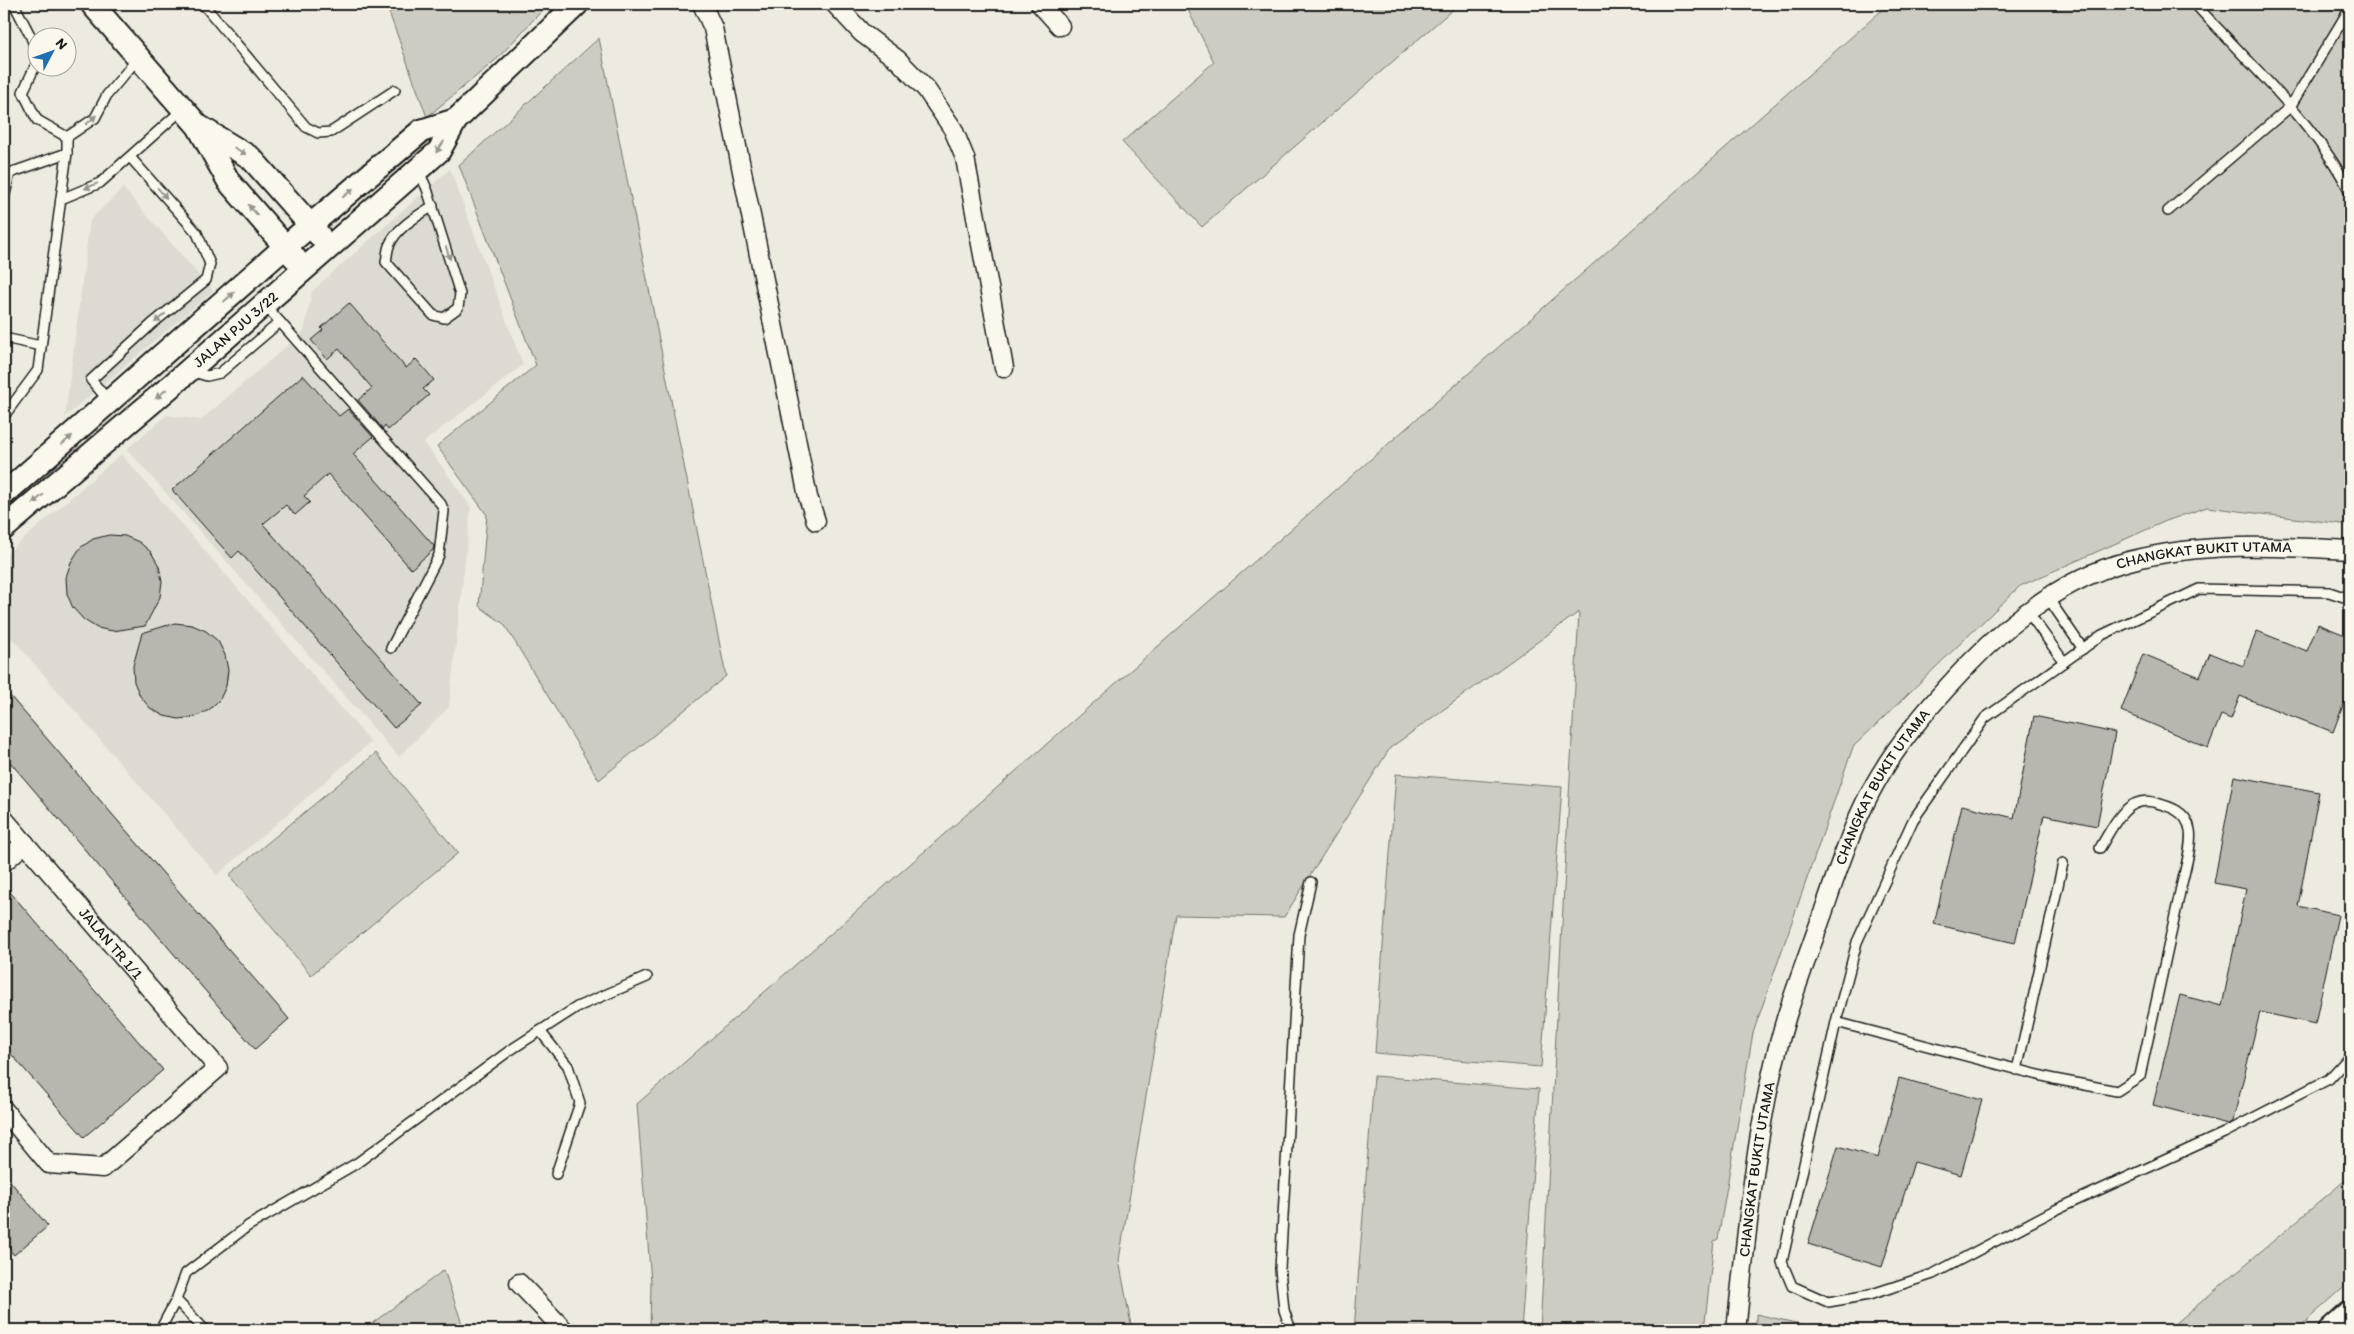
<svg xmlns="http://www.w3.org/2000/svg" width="2354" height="1334" viewBox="0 0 2354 1334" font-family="Itim,sans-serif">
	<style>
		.built { fill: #dedad1 }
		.green { fill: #ceccc2; stroke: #75746f }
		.building { fill: #b9b6af; stroke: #1c1c1c }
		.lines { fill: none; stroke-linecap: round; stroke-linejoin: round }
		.service-casing { stroke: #1c1c1c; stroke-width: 12 }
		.minor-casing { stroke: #1c1c1c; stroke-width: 21 }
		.tertiary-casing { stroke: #1c1c1c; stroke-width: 26 }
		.service { stroke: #fbf7ec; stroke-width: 9 }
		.minor { stroke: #fbf7ec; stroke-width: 18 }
		.tertiary { stroke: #fbf7ec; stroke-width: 22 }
		.oneway { fill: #97948e }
		.labels { text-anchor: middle; stroke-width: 4.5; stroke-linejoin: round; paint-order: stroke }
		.street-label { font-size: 15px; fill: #1c1c1c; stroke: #fbf7ec }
	</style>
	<rect width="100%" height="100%" fill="#eeeadf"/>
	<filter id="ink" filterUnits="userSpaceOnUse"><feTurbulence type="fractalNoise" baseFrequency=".02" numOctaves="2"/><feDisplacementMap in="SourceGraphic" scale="10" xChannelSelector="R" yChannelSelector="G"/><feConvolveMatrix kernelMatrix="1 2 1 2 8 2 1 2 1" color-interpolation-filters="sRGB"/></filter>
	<g filter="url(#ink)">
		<!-- built -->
		<g class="built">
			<path d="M450,169L523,365L424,442L471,507L449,707L399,757L127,449L167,415L201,420L304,331L312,291Z"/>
			<path d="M123,188L213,291L65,417L90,220Z"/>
			<path d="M121,454L371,742L217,875L4,629V556Z"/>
		</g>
		<!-- green -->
		<g class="green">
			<path d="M386,4H548L498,58L427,117Z"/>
			<path d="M1185,4H1459L1202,227L1122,142L1214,62Z"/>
			<path d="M1889,4H2350V525L2207,507L2166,521L2020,586L1853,747L1753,1033L1718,1239L1714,1241L1704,1330H1540L1579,612L1390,748L1284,917L1176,915L1119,1260L1132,1330H650L651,1282L637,1104Z"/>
			<path d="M599,38L726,676L599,780L504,624L479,606L487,515L437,446L536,365L459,165Z"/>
			<path d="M376,753L458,853L311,975L229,875Z"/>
			<path d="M1396,774L1562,787L1541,1067L1375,1053Z"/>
			<path d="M1374,1076L1539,1089L1521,1330H1354Z"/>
			<path d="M2350,1176V1282L2296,1330H2168Z"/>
			<path d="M444,1270L464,1330H363Z"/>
			<path d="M1756,1314L1805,1325L1806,1330H1756Z"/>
		</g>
		<!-- building -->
		<g class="building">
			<path d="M349,303L406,368L416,359L434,380L423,389L429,395L388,430L385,426L383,429L358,400L372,388L339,349L327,359L311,340L323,330L321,328Z"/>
			<path d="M303,375L339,416L348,409L373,437L353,454L434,546L433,550L411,569L328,474L304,496L310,502L295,515L286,505L263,524L422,705L394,728L239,551L232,558L172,490Z"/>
			<path d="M109,535L125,536L139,542L151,552L159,566L162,581L160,597L145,626L113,631L97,628L84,620L73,608L67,594L66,577L71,562L80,548L93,539Z"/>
			<path d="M175,623L192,625L206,631L218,641L225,655L228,670L226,686L220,699L209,710L195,717L179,719L164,716L150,708L140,696L134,682L133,666L142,633Z"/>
			<path d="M2318,624L2350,637V687L2333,732L2240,696L2231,719L2221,715L2208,748L2121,711L2143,654L2200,677L2210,653L2243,666L2257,631L2307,651Z"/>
			<path d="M4,689L289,1019L255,1049L4,755Z"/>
			<path d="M2034,716L2115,733L2097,826L2044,815L2015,943L1934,924L1962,805L2014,818Z"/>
			<path d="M2234,776L2319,792L2298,906L2338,915L2315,1024L2260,1012L2233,1121L2228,1124L2153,1105L2180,995L2222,1006L2246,889L2214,883Z"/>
			<path d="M4,885L163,1070L84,1137L4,1046Z"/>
			<path d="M1899,1078L1982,1100L1961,1175L1914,1162L1882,1267L1808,1244L1838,1146L1878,1158Z"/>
			<path d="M4,1174L48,1226L14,1255L4,1243Z"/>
		</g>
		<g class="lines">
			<!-- service casing -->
			<g class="service-casing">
				<g id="service">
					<path d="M14,4L31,37L38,57"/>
					<path d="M203,4L306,127L318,133L331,132L395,90"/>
					<path d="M2195,4C2245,59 2318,126 2350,192"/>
					<path d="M67,137L95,118L107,95L139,57"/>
					<path d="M418,169L427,189L460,294L458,308L444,318L433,315L386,262C387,258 387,251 389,246C396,228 417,216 433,206"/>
					<path d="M4,199L10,173L67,153"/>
					<path d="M61,199L100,183L183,109"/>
					<path d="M2168,211L2290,107L2350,8"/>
					<path d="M265,305L441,504L444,511L439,555L391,648"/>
					<path d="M4,338L41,346"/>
					<path d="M190,371L207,376L220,373L280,322"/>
					<path d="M109,401L91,380L152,324L206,280L210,264L197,233L130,157"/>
					<path d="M4,416L38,370L67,153V137L37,120L23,92L38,60"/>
					<path d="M2048,598L2083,649"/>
					<path d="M2350,599L2329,592L2199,589L2102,635L1985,718L1913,820L1857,942L1836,1022L1782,1262L1792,1286L1828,1302L1869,1295L1933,1274L2051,1212L2224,1133L2329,1079L2350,1056"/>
					<path d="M2028,612L2064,662"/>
					<path d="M1836,1022L2054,1079L2117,1091L2140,1076C2153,1016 2166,957 2179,897C2182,879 2193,847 2190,830C2187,811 2169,806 2153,802C2125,796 2112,828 2100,848"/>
					<path d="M540,1031L568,1066L580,1103L556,1174"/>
					<path d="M2017,1070L2063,863"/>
					<path d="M176,1300L205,1330"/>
					<path d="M160,1330L176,1300L186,1273L248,1226L357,1163L509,1051L577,1007L647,977"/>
					<path d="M1291,1330L1284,1310L1280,1269L1299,935L1311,882"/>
				</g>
			</g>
			<!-- minor casing -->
			<g class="minor-casing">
				<g id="minor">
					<path d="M702,4L713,28L808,497L816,521"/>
					<path d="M835,4L862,33L898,60L926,89L953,129L965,158L1004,368"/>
					<path d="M1040,4L1060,26"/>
					<path id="s1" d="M4,819L218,1068L103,1168L49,1164L4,1110"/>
					<path d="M4,862L25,843"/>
					<path d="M519,1283L564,1330"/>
					<path id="s2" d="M1736,1330C1748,1225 1756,1117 1787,1015C1798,981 1811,947 1823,913C1837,872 1851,829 1871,791C1896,744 1932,703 1968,665C2012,619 2067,577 2129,561C2202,542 2276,546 2350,550"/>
				</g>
			</g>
			<!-- tertiary casing -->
			<g class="tertiary-casing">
				<g id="tertiary">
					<path d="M92,4L198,126L229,182L295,258"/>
					<path d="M200,127L251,158L319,235"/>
					<path d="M4,494L285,247L421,131L456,120"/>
					<path id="s3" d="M4,528L171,386L439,151L456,120L577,4"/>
					<path d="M2330,1330L2350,1312"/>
				</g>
			</g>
			<!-- service -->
			<use href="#service" class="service"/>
			<!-- minor -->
			<use href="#minor" class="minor"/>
			<!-- tertiary -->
			<use href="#tertiary" class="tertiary"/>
		</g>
		<!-- one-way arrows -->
		<defs><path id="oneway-solid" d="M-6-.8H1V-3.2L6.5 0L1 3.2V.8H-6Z" transform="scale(1.25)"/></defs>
		<g class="oneway">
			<use href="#oneway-solid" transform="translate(91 120) rotate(-42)"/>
			<use href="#oneway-solid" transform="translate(440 147) rotate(125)"/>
			<use href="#oneway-solid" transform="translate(240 151) rotate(30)"/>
			<use href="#oneway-solid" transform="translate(91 186) rotate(157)"/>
			<use href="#oneway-solid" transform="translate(162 193) rotate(49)"/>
			<use href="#oneway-solid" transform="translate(348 193) rotate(-40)"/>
			<use href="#oneway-solid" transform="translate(253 210) rotate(-131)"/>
			<use href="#oneway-solid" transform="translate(448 253) rotate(72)"/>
			<use href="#oneway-solid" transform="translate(229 297) rotate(-42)"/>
			<use href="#oneway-solid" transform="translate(160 318) rotate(140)"/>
			<use href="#oneway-solid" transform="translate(161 394) rotate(140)"/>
			<use href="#oneway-solid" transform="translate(67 440) rotate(-41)"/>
			<use href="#oneway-solid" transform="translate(38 499) rotate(140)"/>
		</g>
	</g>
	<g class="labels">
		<!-- street labels -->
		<g class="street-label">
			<text dy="5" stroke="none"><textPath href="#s3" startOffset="305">JALAN PJU 3/22</textPath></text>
			<text dy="5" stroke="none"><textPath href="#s2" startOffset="988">CHANGKAT BUKIT UTAMA</textPath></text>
			<text dy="5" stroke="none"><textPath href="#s2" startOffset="568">CHANGKAT BUKIT UTAMA</textPath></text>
			<text dy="5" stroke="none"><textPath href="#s1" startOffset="164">JALAN TR 1/1</textPath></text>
			<text dy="5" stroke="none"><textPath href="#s2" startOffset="162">CHANGKAT BUKIT UTAMA</textPath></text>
		</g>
	</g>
	<!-- margin -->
	<rect width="2354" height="1334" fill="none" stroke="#fbf7ec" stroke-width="20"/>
	<rect x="10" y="10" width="2334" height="1314" fill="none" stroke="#1c1c1c" stroke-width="2" filter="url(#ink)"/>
	<!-- north arrow -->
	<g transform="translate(52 52) rotate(49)"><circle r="24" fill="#fbf7ec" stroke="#a29f99"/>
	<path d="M0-4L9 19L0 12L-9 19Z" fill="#1f6fb2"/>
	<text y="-8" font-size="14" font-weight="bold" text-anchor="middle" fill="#1c1c1c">N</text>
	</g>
</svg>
